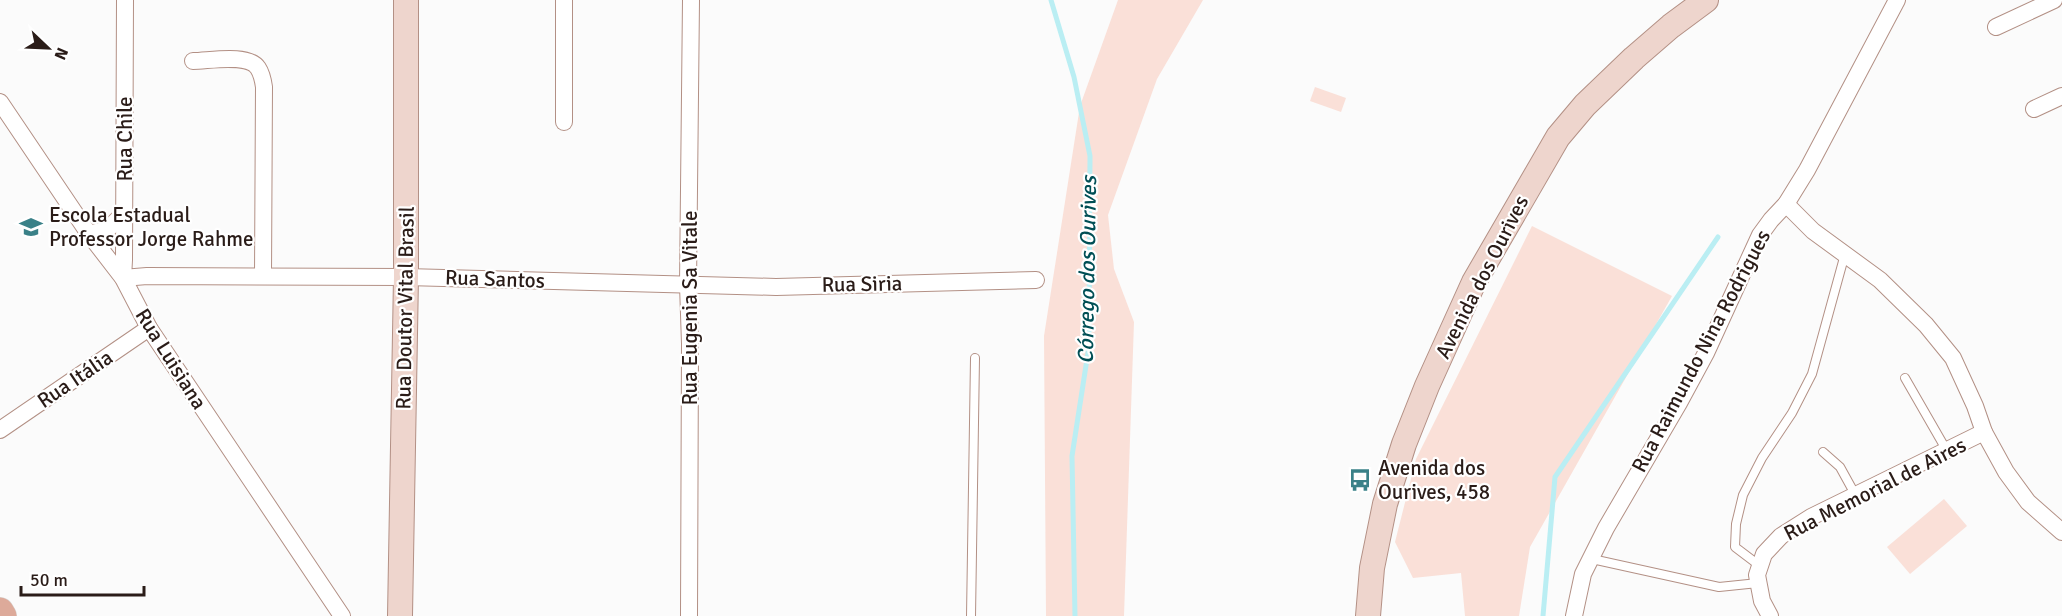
<svg xmlns="http://www.w3.org/2000/svg" width="2062" height="616" font-family="Signika,sans-serif">
	<style>
		.green { fill: #fae0d8 }
		.lines { fill: none; stroke-linecap: round; stroke-linejoin: round }
		.stream { stroke: #baeef3; stroke-width: 5 }
		.lane-casing { stroke: #b39085; stroke-width: 10 }
		.street-casing { stroke: #b39085; stroke-width: 18 }
		.secondary-casing { stroke: #b39085; stroke-width: 26 }
		.primary-casing { stroke: #d9d6d5; stroke-width: 28 }
		.lane { stroke: #fff; stroke-width: 8 }
		.street { stroke: #fff; stroke-width: 16 }
		.secondary { stroke: #eed5cd; stroke-width: 24 }
		.primary { stroke: #ddaa9a; stroke-width: 27 }
		.labels { text-anchor: middle; dominant-baseline: central; stroke-width: 4.5; stroke-linejoin: round; paint-order: stroke }
		.street-label { font-size: 21px; fill: #2a1c18; stroke: #fff }
		.poi-label { font-size: 21px; fill: #2a1c18; stroke: #fff; text-anchor: start }
		.water-label { font-size: 22px; font-style: italic; fill: #004f55; stroke: #fff }
	</style>
	<rect width="100%" height="100%" fill="#fbfbfb"/>
	<g class="green">
		<path d="M1118,0H1203L1157,79L1108,215L1114,269L1134,322L1124,616H1046L1044,336L1080,106Z"/>
		<path d="M1315,87L1346,98L1341,112L1310,101Z"/>
		<path d="M1532,226L1672,296L1530,547L1519,616H1465L1461,573L1413,578L1395,542L1416,459Z"/>
		<path d="M1944,499L1967,526L1910,574L1887,547Z"/>
	</g>
	<g class="lines">
		<g class="stream">
			<path d="M1051,0L1074,77L1090,156L1089,346L1072,456L1075,616"/>
			<path d="M1543,616L1555,477L1718,237"/>
		</g>
		<g class="lane-casing">
			<g id="lane">
				<path d="M1905,378L1947,451"/>
				<path d="M1823,452L1840,467L1856,496"/>
				<path d="M1592,559L1719,587L1758,583"/>
				<path d="M1760,566L1735,547L1736,524L1743,495L1762,458L1792,413L1812,374L1845,254"/>
				<path d="M971,616L975,358"/>
			</g>
		</g>
		<g class="street-casing">
			<g id="street">
				<path d="M125,0L124,260L123,278L147,276L406,277L776,287L1036,280"/>
				<path d="M564,0V122"/>
				<path d="M1996,27L2054,0"/>
				<path d="M193,61C209,61 248,53 258,68C262,74 263,80 264,87L263,275"/>
				<path d="M0,102L89,234L123,278L149,328L342,616"/>
				<path d="M2034,109L2062,96"/>
				<path d="M1786,204L1813,231L1880,280L1926,325L1953,358L1975,406L1984,432L2006,472L2028,502L2062,532"/>
				<path d="M89,234L108,229L125,212"/>
				<path d="M0,430L149,328"/>
				<path d="M689,616L690,344L688,285L691,0"/>
				<path d="M1574,616L1583,574L1606,528L1679,403L1706,353L1760,235L1771,220L1786,204L1807,170L1897,0"/>
				<path d="M1770,616L1762,601L1757,575L1764,554L1781,536L1811,517L1984,432"/>
			</g>
		</g>
		<g class="secondary-casing">
			<g id="secondary">
				<path d="M400,616L406,277V0"/>
				<path d="M1368,616L1372,568L1385,504L1404,444L1427,386L1474,282L1558,137L1585,105L1634,58L1671,26L1706,0"/>
			</g>
		</g>
		<g class="primary-casing">
			<path id="primary" d="M0,611L3,616"/>
		</g>
		<use href="#lane" class="lane"/>
		<use href="#street" class="street"/>
		<use href="#secondary" class="secondary"/>
		<use href="#primary" class="primary"/>
	</g>
	<defs>
		<g id="school-bare" transform="scale(1.8)"><path d="M0-5L7-2L0 1L-7-2ZM-4 1L0 2.5L4 1V4Q0 6-4 4Z" fill="#3a8188" stroke="#fff" stroke-width="2.5" paint-order="stroke"/></g>
		<g id="bus-bare" transform="scale(1.8)"><path d="M-5-6H5V4H4V6H2V4H-2V6H-4V4H-5ZM-3.5-4V0h7V-4ZM-3.5 1.2v1.5H-2V1.2ZM2 1.2v1.5H3.5V1.2Z" fill="#3a8188" stroke="#fff" stroke-width="2.5" paint-order="stroke"/></g>
	</defs>
	<g fill-rule="evenodd">
		<use href="#school-bare" x="31" y="227"/>
		<use href="#bus-bare" x="1360" y="480"/>
	</g>
	<g class="labels">
		<g class="street-label">
			<text transform="translate(125 139) rotate(-90)">Rua Chile</text>
			<text transform="translate(1482 277) rotate(-63)">Avenida dos Ourives</text>
			<text transform="translate(495 279) rotate(2)">Rua Santos</text>
			<text transform="translate(862 284) rotate(-1)">Rua Siria</text>
			<text transform="translate(405 308) rotate(-89)">Rua Doutor Vital Brasil</text>
			<text transform="translate(690 308) rotate(-90)">Rua Eugenia Sa Vitale</text>
			<text transform="translate(1701 351) rotate(-62)">Rua Raimundo Nina Rodrigues</text>
			<text transform="translate(171 359) rotate(58)">Rua Luisiana</text>
			<text transform="translate(75 379) rotate(-34)">Rua Itália</text>
			<text transform="translate(1875 489) rotate(-27)">Rua Memorial de Aires</text>
		</g>
		<g class="poi-label">
			<text x="49" y="215">Escola Estadual<tspan x="49" dy="24">Professor Jorge Rahme</tspan></text>
			<text x="1378" y="468">Avenida dos<tspan x="1378" dy="24">Ourives, 458</tspan></text>
		</g>
		<g class="water-label">
			<text transform="translate(1087 270) rotate(-89)">Córrego dos Ourives</text>
		</g>
	</g>
	<g transform="translate(48 48) rotate(113)" stroke="#ffffff" stroke-width="4.5" paint-order="stroke">
	<path d="M0-4.5L10 22L0 15L-10 22Z" fill="#2a1c18"/>
	<text y="-9" font-size="16" font-weight="bold" text-anchor="middle" fill="#2a1c18">N</text>
	</g>
	<path d="M21 586v9h123v-9" fill="none" stroke="#2a1c18" stroke-width="3"/>
	<text x="30" y="586" font-size="18" fill="#2a1c18" stroke="#ffffff" stroke-width="4.5" paint-order="stroke">50 m</text>
</svg>
